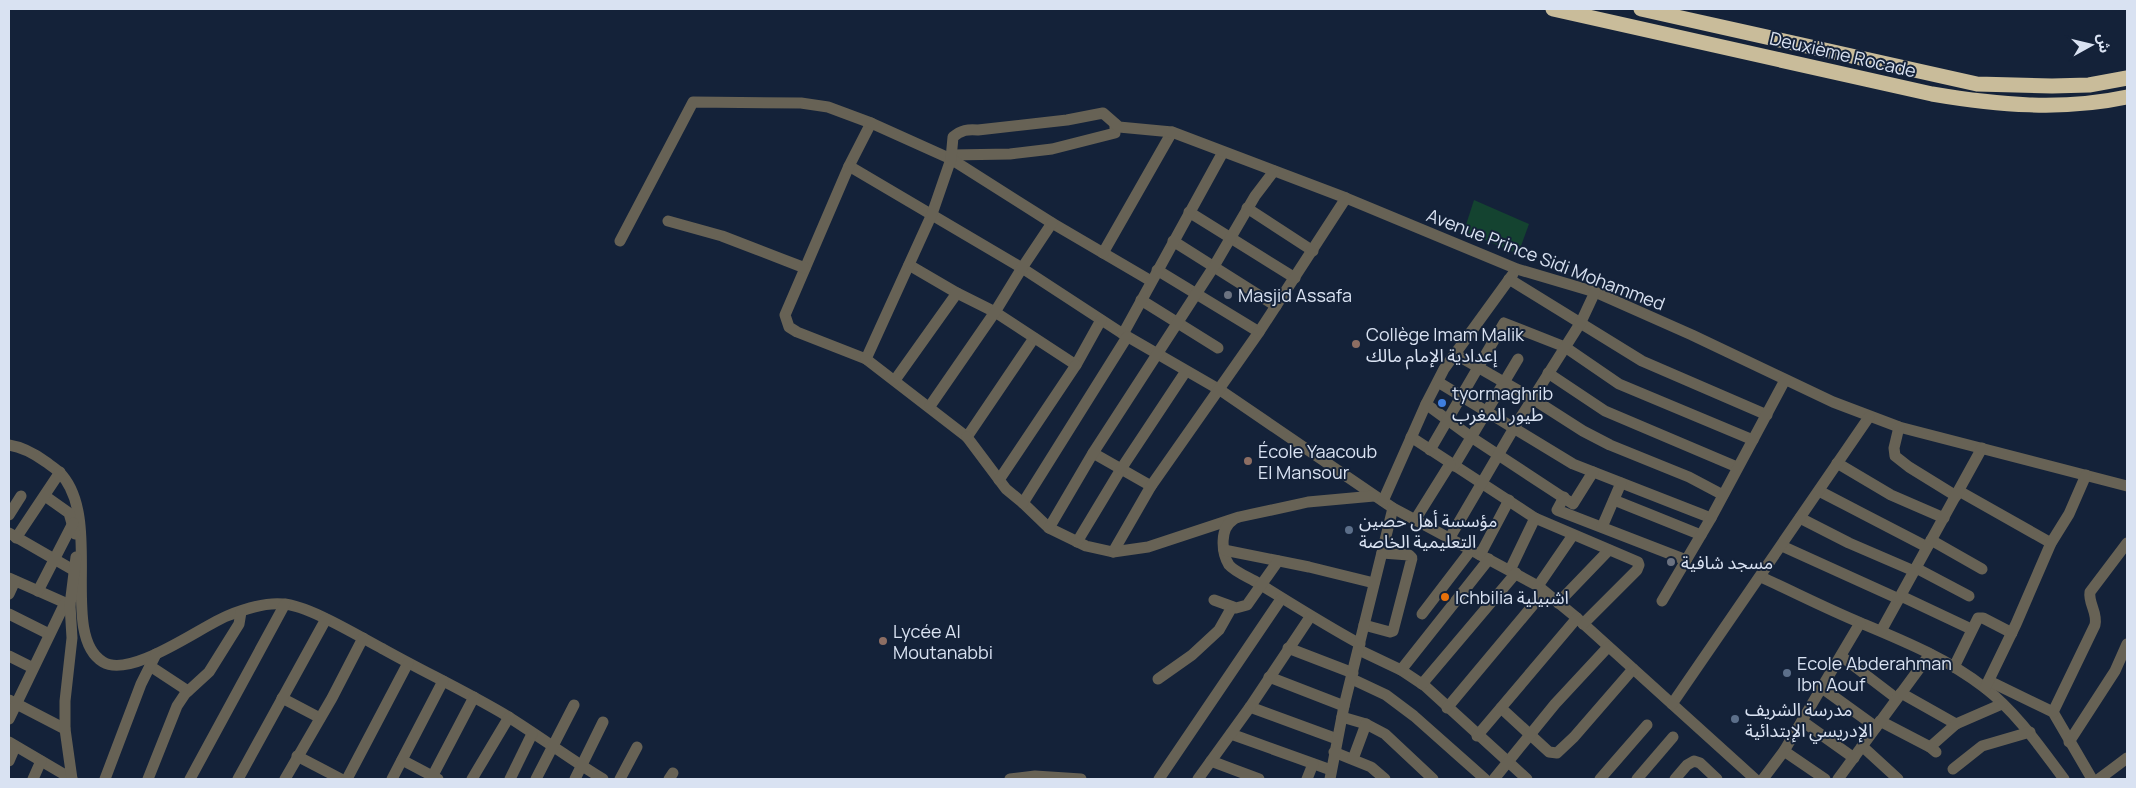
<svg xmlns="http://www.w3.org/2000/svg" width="2136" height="788" font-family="Manrope,'Noto Sans Arabic',sans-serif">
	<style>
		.green { fill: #144330 }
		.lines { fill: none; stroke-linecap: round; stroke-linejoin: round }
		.minor { stroke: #676255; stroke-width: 11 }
		.highway { stroke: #c9bc9a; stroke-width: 15 }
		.worship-dot { fill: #6b7280; stroke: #142239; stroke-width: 2 }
		.education-dot { fill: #8d6e63; stroke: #142239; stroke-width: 2 }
		.shop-dot { fill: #3f7fe0; stroke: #142239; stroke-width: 2 }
		.service-dot { fill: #5c6f8a; stroke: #142239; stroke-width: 2 }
		.food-dot { fill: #e8710a; stroke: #142239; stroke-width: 2 }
		.labels { text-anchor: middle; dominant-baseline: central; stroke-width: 4; stroke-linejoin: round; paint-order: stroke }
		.street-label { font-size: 18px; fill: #d9e2f2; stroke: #142239 }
		.poi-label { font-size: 18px; fill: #d9e2f2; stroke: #142239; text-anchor: start }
	</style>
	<rect width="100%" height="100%" fill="#142239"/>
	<path class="green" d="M1474,200L1529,224L1518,254L1464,231Z"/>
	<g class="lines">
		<g class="minor">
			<path d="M871,123L849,166L1022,268L1123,334L1220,390L1393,508L1538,586L1577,618L1755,779"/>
			<path d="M952,155L1010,154L1052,149L1115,133V124"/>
			<path d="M849,166L785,315L789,327L797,332L866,359L967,437L1034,338"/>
			<path d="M1247,208L1313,251"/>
			<path d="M1189,212L1295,278"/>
			<path d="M668,221L722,236L805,268"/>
			<path d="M620,241L693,102L801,103L828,107L871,123L951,159L1052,223L1151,281"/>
			<path d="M1173,241L1276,306"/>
			<path d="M1103,253L1172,132"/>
			<path d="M909,265L957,293L995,312L1076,365L1101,320"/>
			<path d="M1157,270L1259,332"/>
			<path d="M1509,279L1642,361L1767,415"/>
			<path d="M1141,300L1218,348"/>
			<path d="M1123,334L1223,152"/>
			<path d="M1127,337L1023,503L1049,528L1086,546L1113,552L1148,547L1239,517L1308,502L1374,496"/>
			<path d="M1455,354L1533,399L1583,431L1610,445L1689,477L1723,495"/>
			<path d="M866,359L932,214L951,159L953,137C961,130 968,129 978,130L1067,120L1103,113L1119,127L1172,132L1346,198L1517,269L1595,292L1692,335L1833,402L1899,427L2127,486"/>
			<path d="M1548,373L1605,411L1737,467"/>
			<path d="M895,380L957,293"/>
			<path d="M1438,382L1573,464L1711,518"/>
			<path d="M1426,404L1471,437L1573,504L1593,472"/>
			<path d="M930,406L995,312L1022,268L1052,223"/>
			<path d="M1899,427L1894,448L1895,456L1909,467L1956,496"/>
			<path d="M967,437L1006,489L1023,503"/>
			<path d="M1411,437L1535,518L1638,562L1639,565L1637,570L1583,624"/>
			<path d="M9,445C22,447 35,454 46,462C50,465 55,468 59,472C105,517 58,635 103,662C131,679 200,627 227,616C242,610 266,602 283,604C308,605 360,637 383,649C424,672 467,692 507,716C539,736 570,759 603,779"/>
			<path d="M1430,450L1504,323L1565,347L1619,384L1753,440"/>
			<path d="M1093,453L1151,486"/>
			<path d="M1837,463L1891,495L1944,518"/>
			<path d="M1454,466L1518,359"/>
			<path d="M999,480L1076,365"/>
			<path d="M1819,491L1927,547"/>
			<path d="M1959,491L2051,543"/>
			<path d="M45,496L69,513L75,534"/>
			<path d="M1564,497L1557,510L1686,560"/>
			<path d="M1614,500L1701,535"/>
			<path d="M1383,501L1426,404L1444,369L1513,274"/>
			<path d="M9,515L21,496"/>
			<path d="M1800,518L1849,543L1914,571"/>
			<path d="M1233,520C1220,528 1221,552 1229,565C1235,572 1250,578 1258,583C1292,604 1325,625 1360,644"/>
			<path d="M1415,520L1450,464"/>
			<path d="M1602,527L1621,483"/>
			<path d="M1049,528L1093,453L1213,268L1255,196L1274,171"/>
			<path d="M9,533L75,571"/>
			<path d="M16,538L60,472"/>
			<path d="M1449,539L1514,428L1581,322L1595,292"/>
			<path d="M1931,540L1982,569"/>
			<path d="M1077,542L1121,469L1186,371"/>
			<path d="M1782,546L1899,599"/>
			<path d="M1224,550L1309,567L1374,583"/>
			<path d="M1113,552L1151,486L1259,332L1346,198"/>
			<path d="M1480,555L1509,500"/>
			<path d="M1916,568L1969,596"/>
			<path d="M1510,570L1535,518"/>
			<path d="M1761,577C1794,592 1827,609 1861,623C1904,641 1948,659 1985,688C2017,713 2040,747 2064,779"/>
			<path d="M9,578L70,605"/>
			<path d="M1538,586L1573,535"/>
			<path d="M38,591L73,523"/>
			<path d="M9,594L15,581"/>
			<path d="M1901,596L1971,629"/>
			<path d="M1214,600L1236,608L1247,605L1278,561"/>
			<path d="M1662,601L1711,518L1785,380"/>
			<path d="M1558,603L1609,550"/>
			<path d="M9,614L49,634"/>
			<path d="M1422,614L1471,550"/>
			<path d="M1364,625L1390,632L1393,631L1412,558L1409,555L1382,553"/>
			<path d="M1881,631L1982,448"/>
			<path d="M1288,648L1353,673"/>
			<path d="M1359,650L1401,670L1425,686L1527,779"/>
			<path d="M9,656L33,668"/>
			<path d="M1841,656L1896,698"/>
			<path d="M150,666L188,691"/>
			<path d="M1954,667L1978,618H1983L2012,633"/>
			<path d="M1401,670L1489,559"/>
			<path d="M1269,677L1344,706"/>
			<path d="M1158,679L1192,655L1219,630L1232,607"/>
			<path d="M1352,679L1386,695L1414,716L1485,779"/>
			<path d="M1989,681L2053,712L2092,779"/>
			<path d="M1422,684L1516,573"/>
			<path d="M1822,688L1876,727"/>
			<path d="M1985,688L2016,624L2051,543L2069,514L2086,475"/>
			<path d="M1901,693L1956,724"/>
			<path d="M282,698L320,718"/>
			<path d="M9,700L65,729"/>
			<path d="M1672,704L1869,417"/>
			<path d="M1250,707L1337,739"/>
			<path d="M1447,708L1544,592"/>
			<path d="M1501,708L1549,752L1557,753L1574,737L1633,669"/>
			<path d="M2053,712L2095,625C2098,613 2088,603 2090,592L2127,543"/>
			<path d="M1342,717L1366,724L1385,734L1433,779"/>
			<path d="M9,719L65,603"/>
			<path d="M1802,721L1854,758"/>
			<path d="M1880,721L1930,747L1936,752"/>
			<path d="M1231,734L1331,770"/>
			<path d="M1477,736L1577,618"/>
			<path d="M9,742L72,779"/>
			<path d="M2069,742L2115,671L2127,644"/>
			<path d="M1862,746L1898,779"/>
			<path d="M1930,747L1956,724L2002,704"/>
			<path d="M1784,751L1825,779"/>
			<path d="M1334,752L1371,767L1385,779"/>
			<path d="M297,756L341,779"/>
			<path d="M1353,759L1366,724"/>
			<path d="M402,760L438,779"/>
			<path d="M9,761L15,747"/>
			<path d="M1211,761L1259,779"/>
			<path d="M1953,769L1982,746L2030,732"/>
			<path d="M33,779L41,761"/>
			<path d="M72,779L65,729V701L72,638L70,605L76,557"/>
			<path d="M105,779L141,684L156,654"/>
			<path d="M148,779L177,706L185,694L209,672L239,624L241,612"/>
			<path d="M190,779L285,604"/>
			<path d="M238,779L326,619"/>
			<path d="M285,779L332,698L363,638"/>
			<path d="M347,779L408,663"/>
			<path d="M392,779L443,681"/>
			<path d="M431,779L474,697"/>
			<path d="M472,779L509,717"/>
			<path d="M510,779L532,734"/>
			<path d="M536,779L574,705"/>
			<path d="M575,779L603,722"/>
			<path d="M620,779L637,747"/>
			<path d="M669,779L673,773"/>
			<path d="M1010,779L1035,776L1081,779"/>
			<path d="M1159,779L1281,599"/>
			<path d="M1198,779L1250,707L1310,617"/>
			<path d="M1307,779L1313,764"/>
			<path d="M1330,779L1344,706L1393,508"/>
			<path d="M1494,779L1555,704L1608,647"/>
			<path d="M1600,779L1647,725"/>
			<path d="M1637,779L1673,737"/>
			<path d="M1675,779L1687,765L1694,761L1700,763L1717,779"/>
			<path d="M1763,779L1784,751L1860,623"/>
			<path d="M1838,779L1930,654"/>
			<path d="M2099,779L2127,758"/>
		</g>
		<g class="highway">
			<path d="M1553,9L1932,94C1997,105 2062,111 2127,97"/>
			<path d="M1641,9L1977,84L2052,86L2089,85L2127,78"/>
		</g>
	</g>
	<g class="worship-dot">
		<circle cx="1228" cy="295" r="5"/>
		<circle cx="1671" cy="562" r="5"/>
	</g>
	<g class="education-dot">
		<circle cx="1356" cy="344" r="5"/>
		<circle cx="1248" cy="461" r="5"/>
		<circle cx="883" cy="641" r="5"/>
	</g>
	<circle class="shop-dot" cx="1442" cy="403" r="5"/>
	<g class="service-dot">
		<circle cx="1349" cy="530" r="5"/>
		<circle cx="1787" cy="673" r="5"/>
		<circle cx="1735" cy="719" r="5"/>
	</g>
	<circle class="food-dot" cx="1445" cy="597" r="5"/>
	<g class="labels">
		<g class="street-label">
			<text transform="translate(1843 54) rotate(13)">Deuxième Rocade</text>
			<text transform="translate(1546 259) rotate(21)">Avenue Prince Sidi Mohammed</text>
		</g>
		<g class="poi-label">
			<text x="1238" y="295">Masjid Assafa</text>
			<text x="1366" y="334">Collège Imam Malik<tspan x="1366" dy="21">إعدادية الإمام مالك</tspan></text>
			<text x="1452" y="393">tyormaghrib<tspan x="1452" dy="21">طيور المغرب</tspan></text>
			<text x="1258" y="451">École Yaacoub<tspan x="1258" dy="21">El Mansour</tspan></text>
			<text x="1359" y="520">مؤسسة أهل حصين<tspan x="1359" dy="21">التعليمية الخاصة</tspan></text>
			<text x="1681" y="562">مسجد شافية</text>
			<text x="1455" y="597">Ichbilia اشبيلية</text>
			<text x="893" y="631">Lycée Al<tspan x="893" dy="21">Moutanabbi</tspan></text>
			<text x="1797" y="663">Ecole Abderahman<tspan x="1797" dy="21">Ibn Aouf</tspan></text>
			<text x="1745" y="709">مدرسة الشريف<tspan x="1745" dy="21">الإدريسي الإبتدائية</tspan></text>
		</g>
	</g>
	<rect width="2136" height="788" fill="none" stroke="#d9e2f2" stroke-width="20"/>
	<g transform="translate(2091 45) rotate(82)" stroke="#142239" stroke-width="4" paint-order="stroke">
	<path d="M0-4L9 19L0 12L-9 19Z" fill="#d9e2f2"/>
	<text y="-8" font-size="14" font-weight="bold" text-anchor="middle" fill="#d9e2f2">ش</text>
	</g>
</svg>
